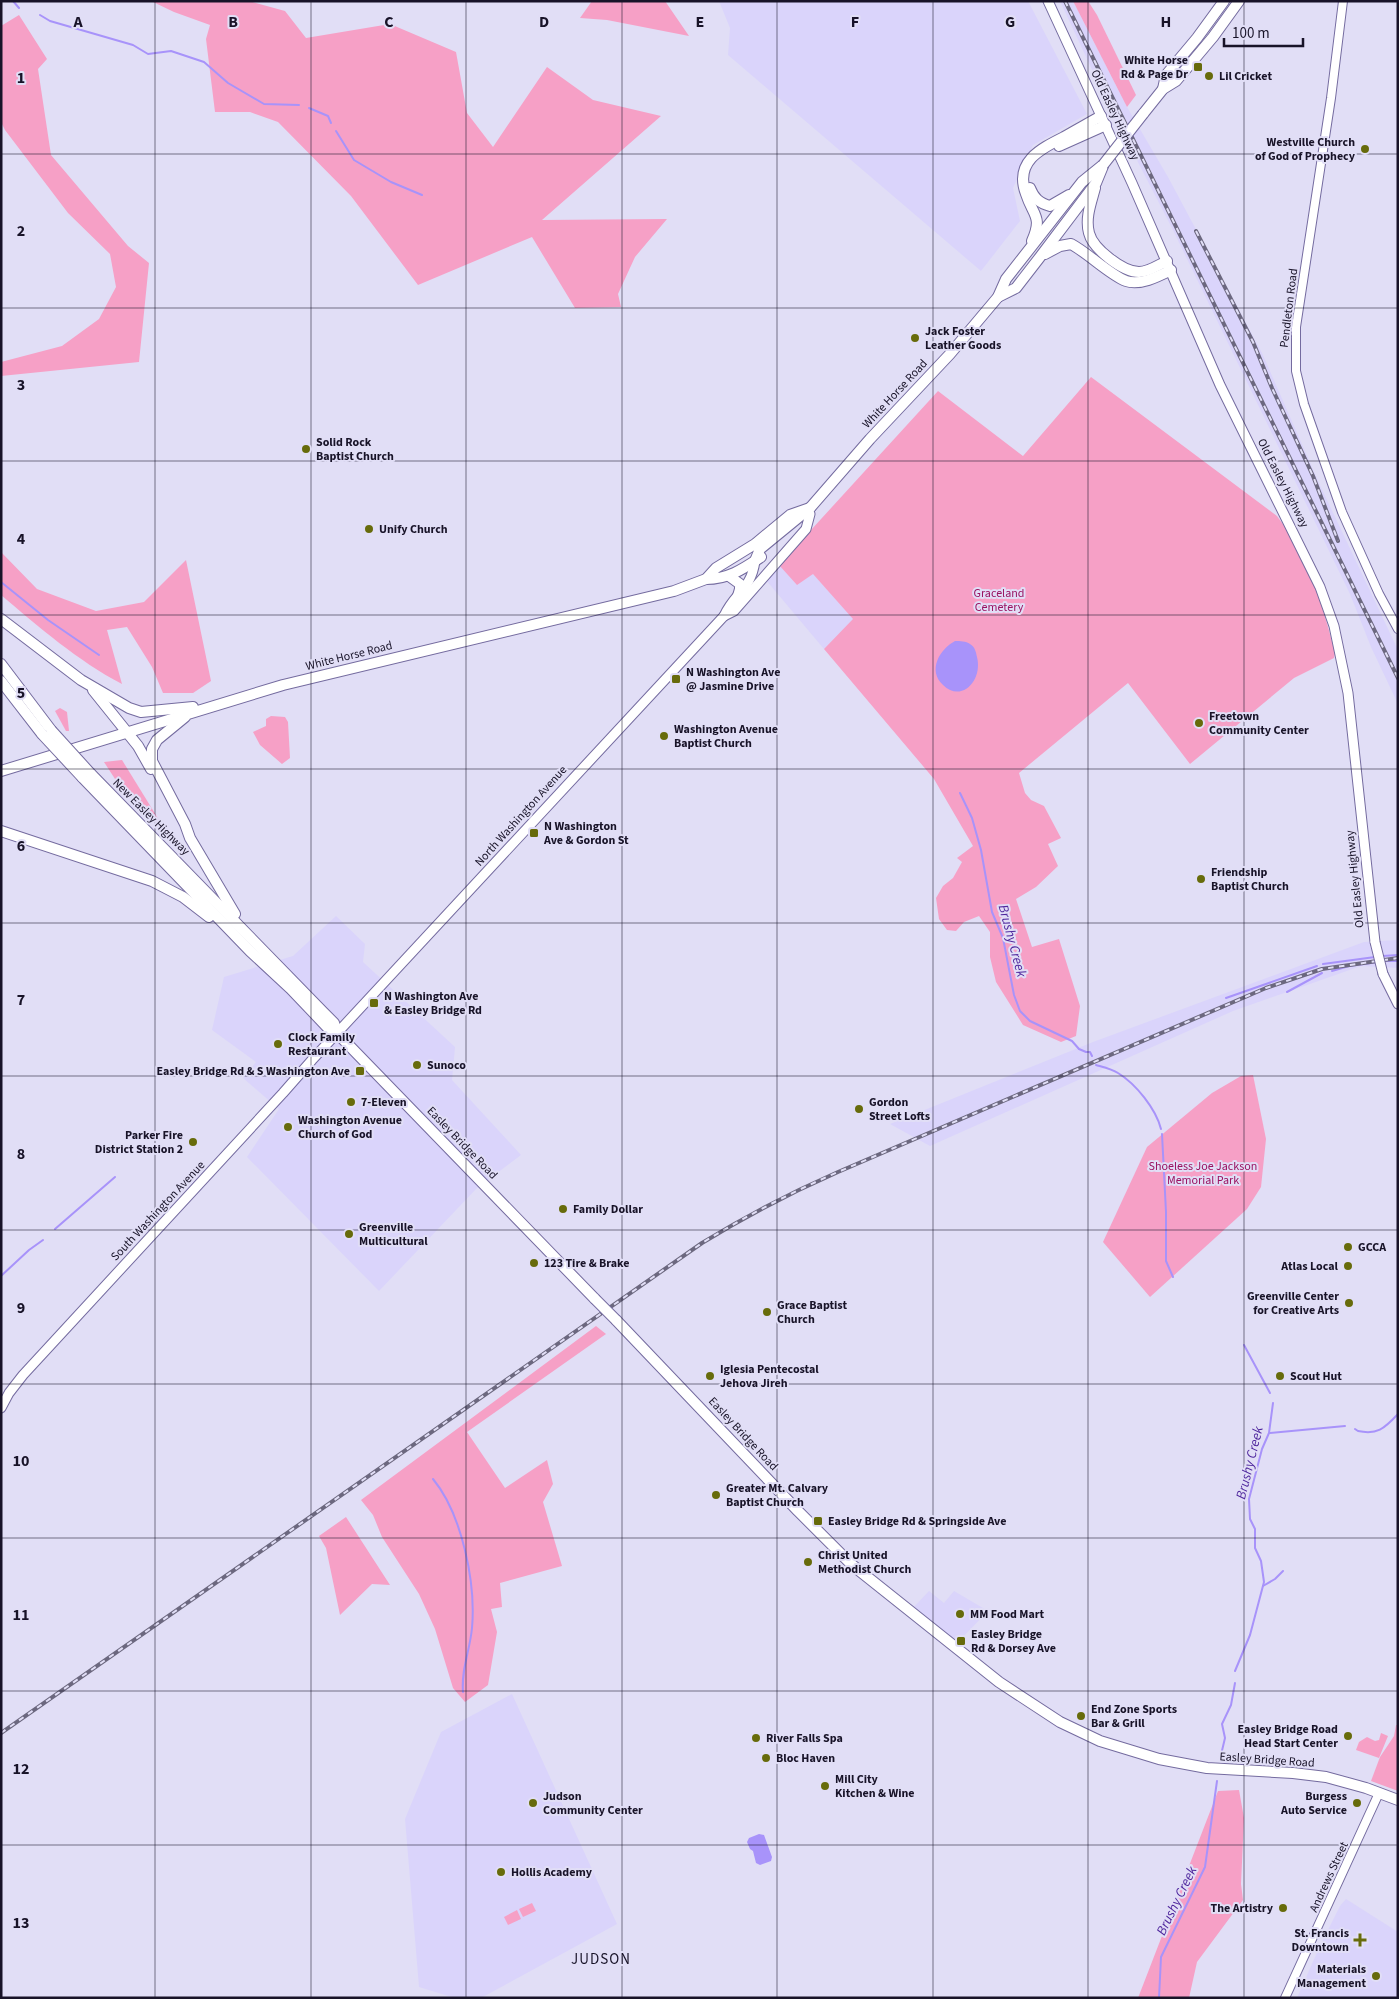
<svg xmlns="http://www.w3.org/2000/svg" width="1399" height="1999" font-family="'Source Sans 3',sans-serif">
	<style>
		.built { fill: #dad4fb }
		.green { fill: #f6a0c6 }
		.water { fill: #a893fa }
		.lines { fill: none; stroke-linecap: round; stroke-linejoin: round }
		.stream { stroke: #a893fa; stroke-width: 2 }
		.tertiary-casing { stroke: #746b9f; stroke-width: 10 }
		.secondary-casing { stroke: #746b9f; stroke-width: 11 }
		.trunk-casing { stroke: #746b9f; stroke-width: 12 }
		.tertiary { stroke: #fff; stroke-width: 8 }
		.secondary { stroke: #fff; stroke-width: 9 }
		.trunk { stroke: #fff; stroke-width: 10 }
		.rail-casing { stroke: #6c687f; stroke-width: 4 }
		.rail { stroke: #e1def6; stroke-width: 2; stroke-dasharray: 5.5; stroke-linecap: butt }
		.secondary-bridge-casing { stroke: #746b9f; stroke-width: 11; stroke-linecap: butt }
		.trunk-bridge-casing { stroke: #746b9f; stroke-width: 12; stroke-linecap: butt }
		.secondary-bridge { stroke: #fff; stroke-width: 9 }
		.trunk-bridge { stroke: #fff; stroke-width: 10 }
		.grid { fill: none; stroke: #181328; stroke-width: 1; stroke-opacity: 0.55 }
		.poi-dot { fill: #676b0b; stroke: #e1def6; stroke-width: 2 }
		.labels { text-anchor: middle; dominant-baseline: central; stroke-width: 4; stroke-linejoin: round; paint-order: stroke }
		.poi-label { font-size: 12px; font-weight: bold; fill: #181328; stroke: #e1def6; text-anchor: start }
		.street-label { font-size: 12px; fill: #181328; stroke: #e1def6 }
		.park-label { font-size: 12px; fill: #991261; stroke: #e1def6 }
		.water-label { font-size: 14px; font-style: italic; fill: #4f279d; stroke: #e1def6 }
		.quarter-label { font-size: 15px; letter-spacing: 1px; fill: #181328; stroke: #e1def6 }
		.grid-label { font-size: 16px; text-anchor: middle; font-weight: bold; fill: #181328; stroke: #e1def6; stroke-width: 4; stroke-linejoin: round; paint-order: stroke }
	</style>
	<rect width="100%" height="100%" fill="#e1def6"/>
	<g class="built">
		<path d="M719,1H1028L1087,114L1033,145L1013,188L1020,221L981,271L728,55L730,28Z"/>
		<path d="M1060,1H1073L1127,107L1168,177L1262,353L1319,483L1398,650V704L1371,647L1350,594L1173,230L1109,106Z"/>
		<path d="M779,565L813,574L854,619L824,649L766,580Z"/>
		<path d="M336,916L365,944L363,962L455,1047L452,1080L521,1155L476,1189L379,1291L247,1157L279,1109L243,1078L256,1062L212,1030L224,977L293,956Z"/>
		<path d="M1398,940V968L1361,966L1233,1011L930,1146L890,1124L1093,1042L1364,942Z"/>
		<path d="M929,1591L944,1603L954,1591L988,1611L958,1642L914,1607Z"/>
		<path d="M512,1694L617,1924L481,1998H455L419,1987L405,1819L441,1732Z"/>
		<path d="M1346,1899L1398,1932V1998H1297L1319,1948L1340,1906Z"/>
	</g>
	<g class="green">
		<path d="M151,1H249L285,11L306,38L390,24L456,52L467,113L493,147L547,67L593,100L661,116L542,220L667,219L635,257L618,294L621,307L575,308L532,237L418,285L351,196L278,122L250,112H215L206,39L210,25L174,12Z"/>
		<path d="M592,1H665L689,36L607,20L580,18Z"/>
		<path d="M1073,1H1088L1097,15L1136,95L1127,107Z"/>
		<path d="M19,15L47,59L38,69L51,155L128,246L149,263L139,362L1,376V362L62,346L99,319L116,287L110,254L68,213L5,130L1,122V26Z"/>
		<path d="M1091,377L1277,516C1307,555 1323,605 1335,653L1334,658L1294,678L1190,764L1128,683L1019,773L1025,793L1031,800L1044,806L1061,838L1048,844L1058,866L1036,887L1016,899L1032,947L1059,939L1080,1006L1076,1036L1061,1042L1023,1025L996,982L990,957V932L979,916L964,922L956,931L947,930L939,919L936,898L943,886L953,878L962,862L957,858L973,846L934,779L824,649L853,619L813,574L797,585L779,565L938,391L1023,456Z"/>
		<path d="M1,552L37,589L96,611L144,602L186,560L211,681L193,693H163L152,667L127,627L107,630L122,684C78,661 39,627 1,595Z"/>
		<path d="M60,708L67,712L69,731H66L55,711Z"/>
		<path d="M271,716L285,717L288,722L290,758L282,764L260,745L253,732L266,726V719Z"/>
		<path d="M122,760L167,833L117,782L104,762Z"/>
		<path d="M1253,1075L1266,1139L1261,1187L1247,1209L1150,1297L1103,1242L1147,1147L1212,1093L1241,1076Z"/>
		<path d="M596,1326L606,1334L467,1432L505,1488L547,1460L553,1484L543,1502L562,1566L500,1583L502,1607L491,1609L497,1632L488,1685L465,1702L453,1688L435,1629L419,1594L382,1537L373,1515L361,1500Z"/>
		<path d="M346,1517L390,1585L372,1584L340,1615L326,1548L319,1536Z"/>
		<path d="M1396,1725H1398V1791L1371,1781L1380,1757L1394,1736Z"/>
		<path d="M1381,1733L1388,1736L1379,1758L1356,1750L1359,1742L1367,1737L1375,1741L1379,1740Z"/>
		<path d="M1239,1790L1244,1818L1241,1884L1243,1900L1197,1962L1189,1998H1138L1218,1791Z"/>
		<path d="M532,1903L536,1911L523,1917L519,1909Z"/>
		<path d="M517,1910L521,1919L508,1925L504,1917Z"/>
	</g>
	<g class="water">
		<path d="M955,641C960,641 966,641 970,644C975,647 976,652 977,657C983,681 961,703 943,685C927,670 940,649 955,641Z"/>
		<path d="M759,1834L764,1835L772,1857L771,1861L760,1865L756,1863L753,1851L750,1849L747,1842L749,1838Z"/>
	</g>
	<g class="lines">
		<g class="stream">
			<path d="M13,1L19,8"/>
			<path d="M40,15L50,21L133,45L148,54L171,51L204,62L228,83L264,104L299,105"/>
			<path d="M309,108L328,116L331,123"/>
			<path d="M336,131L354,160L391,182L422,195"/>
			<path d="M1,582L48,620L99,655"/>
			<path d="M960,793L972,818L981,850L992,912L1003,938L1014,995L1020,1011L1030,1021L1072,1041L1079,1049L1086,1052H1090L1092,1056"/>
			<path d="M1383,956L1398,955"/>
			<path d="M1383,961H1398"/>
			<path d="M1323,964L1375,957"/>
			<path d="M1332,971L1349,966L1378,962"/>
			<path d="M1287,992L1322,973"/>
			<path d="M1226,998L1317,966"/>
			<path d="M1096,1065C1103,1067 1112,1069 1118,1073C1136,1084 1156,1109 1161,1129"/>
			<path d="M1162,1134L1166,1212V1261L1173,1277"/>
			<path d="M55,1229L115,1177"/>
			<path d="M1,1276L29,1250L43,1240"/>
			<path d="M1244,1345L1270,1393"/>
			<path d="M1355,1429L1358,1431C1377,1435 1384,1429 1398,1414"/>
			<path d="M1270,1433L1345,1426"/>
			<path d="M433,1479C462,1514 476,1583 472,1628C470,1650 461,1670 463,1692"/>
			<path d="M1263,1586L1275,1579L1283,1571"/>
			<path d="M1235,1671L1250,1635L1264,1582L1261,1561L1255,1548V1529L1250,1519L1249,1499L1262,1449L1269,1433L1273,1403"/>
			<path d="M1220,1759L1225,1738L1222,1724L1231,1705L1235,1683"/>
			<path d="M1159,1998L1161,1957L1205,1867L1217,1781"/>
		</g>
		<g class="tertiary-casing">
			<g id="tertiary">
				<path d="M1343,1L1331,98L1296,327V371L1304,404L1342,512L1379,594L1398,629"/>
				<path d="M1285,1998L1379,1793"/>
			</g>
		</g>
		<g class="secondary-casing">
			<g id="secondary">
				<path d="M1048,1L1132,183L1220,385L1320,587L1334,626L1348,693L1375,942"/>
				<path d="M724,616L734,611L806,529L810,514"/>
				<path d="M1383,974L1398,1004"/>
				<path d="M1,1408L9,1393L23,1375L283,1093L312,1060L724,616C735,592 751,590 755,561"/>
			</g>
		</g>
		<g class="trunk-casing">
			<g id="trunk">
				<path d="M1163,89L1166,75L1197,38L1224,1"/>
				<path d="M1143,114L1163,89L1176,81L1213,37L1239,1"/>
				<path d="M1059,146L1106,125"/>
				<path d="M1030,188C1034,198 1039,203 1050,206L1069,195"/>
				<path d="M1095,188C1091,203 1085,218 1089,233C1093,249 1123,272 1139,272C1149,272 1158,265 1167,261"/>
				<path d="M1032,241C1043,216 1033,216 1026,194C1014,162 1040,149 1064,137C1076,130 1089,123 1101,116"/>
				<path d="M1045,254L1060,246L1071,244C1088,253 1110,275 1126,281C1140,286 1159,276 1171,270"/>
				<path d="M998,297L1016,288L1040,257L1096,183L1103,166"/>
				<path d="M755,561L760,549L810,508L870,439L950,354L998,297L1006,279L1082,182L1103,165"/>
				<path d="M729,576L740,584V589L738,596"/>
				<path d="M706,579C729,579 743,569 761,557"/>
				<path d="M1,619L81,680L129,708L141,712L193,707"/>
				<path d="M1,664L51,730"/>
				<path d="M1,681L42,734"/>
				<path d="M93,690L138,746L151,769"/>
				<path d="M185,717L157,740L152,749V761L185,824L190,838L235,914"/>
				<path d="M1,771L283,685L674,591L706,579L716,568L755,544L790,515L810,508"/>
				<path d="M90,773L323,1012L334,1023L337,1033"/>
				<path d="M82,777L250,951L291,989L329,1029L337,1033L595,1299"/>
				<path d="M1,831L152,881L183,897L209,917"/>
				<path d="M616,1320L798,1511L851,1564L999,1682L1060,1722L1100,1741L1159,1759L1207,1768L1293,1773L1326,1777L1366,1788L1398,1800"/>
			</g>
		</g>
		<use href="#tertiary" class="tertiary"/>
		<use href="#secondary" class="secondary"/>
		<use href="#trunk" class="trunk"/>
		<g class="rail-casing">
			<g id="rail">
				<path d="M1065,1L1398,678"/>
				<path d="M1196,231L1253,342L1272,388L1313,476L1338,541"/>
				<path d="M1,1733L702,1243C746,1216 790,1193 838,1172L1266,988L1322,969L1398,958"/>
			</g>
		</g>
		<use href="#rail" class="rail"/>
		<g class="secondary-bridge-casing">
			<path id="secondary-bridge" d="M1375,942L1383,974"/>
		</g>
		<g class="trunk-bridge-casing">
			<g id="trunk-bridge">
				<path d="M1103,165L1143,114"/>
				<path d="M51,730L90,773"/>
				<path d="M42,734L82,777"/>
				<path d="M595,1299L616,1320"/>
			</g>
		</g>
		<use href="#secondary-bridge" class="secondary-bridge"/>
		<use href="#trunk-bridge" class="trunk-bridge"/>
	</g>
	<path class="grid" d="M155,1V1998M311,1V1998M466,1V1998M622,1V1998M777,1V1998M933,1V1998M1088,1V1998M1244,1V1998M1,154H1398M1,308H1398M1,461H1398M1,615H1398M1,769H1398M1,923H1398M1,1076H1398M1,1230H1398M1,1384H1398M1,1538H1398M1,1691H1398M1,1845H1398"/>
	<g class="poi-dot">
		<rect x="1193" y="62" width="10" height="10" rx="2.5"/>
		<circle cx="1209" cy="76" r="5"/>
		<circle cx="1365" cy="149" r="5"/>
		<circle cx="915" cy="338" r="5"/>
		<circle cx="306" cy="449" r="5"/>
		<circle cx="369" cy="529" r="5"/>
		<rect x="671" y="674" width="10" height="10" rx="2.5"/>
		<circle cx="1199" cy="723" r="5"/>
		<circle cx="664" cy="736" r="5"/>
		<rect x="529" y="828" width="10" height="10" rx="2.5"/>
		<circle cx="1201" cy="879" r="5"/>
		<rect x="369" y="998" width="10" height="10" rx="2.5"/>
		<circle cx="278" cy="1044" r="5"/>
		<circle cx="417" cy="1065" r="5"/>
		<rect x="355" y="1066" width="10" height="10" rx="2.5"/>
		<circle cx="351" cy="1102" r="5"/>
		<circle cx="859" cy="1109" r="5"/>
		<circle cx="288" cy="1127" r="5"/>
		<circle cx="193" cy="1142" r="5"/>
		<circle cx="563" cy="1209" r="5"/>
		<circle cx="349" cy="1234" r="5"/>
		<circle cx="1348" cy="1247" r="5"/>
		<circle cx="534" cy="1263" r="5"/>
		<circle cx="1348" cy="1266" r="5"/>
		<circle cx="1349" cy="1303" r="5"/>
		<circle cx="767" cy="1312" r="5"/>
		<circle cx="710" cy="1376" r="5"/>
		<circle cx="1280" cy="1376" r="5"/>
		<circle cx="716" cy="1495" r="5"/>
		<rect x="813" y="1516" width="10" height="10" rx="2.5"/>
		<circle cx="808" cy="1562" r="5"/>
		<circle cx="960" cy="1614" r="5"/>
		<rect x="956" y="1636" width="10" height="10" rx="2.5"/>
		<circle cx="1081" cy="1716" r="5"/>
		<circle cx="1348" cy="1736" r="5"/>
		<circle cx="756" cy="1738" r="5"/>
		<circle cx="766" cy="1758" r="5"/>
		<circle cx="825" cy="1786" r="5"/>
		<circle cx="533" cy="1803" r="5"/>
		<circle cx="1357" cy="1803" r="5"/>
		<circle cx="501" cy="1872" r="5"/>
		<circle cx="1283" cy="1908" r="5"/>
		<path d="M1357.5 1932.5h5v5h5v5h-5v5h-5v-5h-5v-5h5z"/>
		<circle cx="1376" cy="1976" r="5"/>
	</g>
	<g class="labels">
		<g class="poi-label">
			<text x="1188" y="60" text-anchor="end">White Horse<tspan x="1188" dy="14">Rd &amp; Page Dr</tspan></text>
			<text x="1219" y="76">Lil Cricket</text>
			<text x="1355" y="142" text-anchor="end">Westville Church<tspan x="1355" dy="14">of God of Prophecy</tspan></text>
			<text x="925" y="331">Jack Foster<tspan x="925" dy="14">Leather Goods</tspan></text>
			<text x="316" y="442">Solid Rock<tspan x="316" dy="14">Baptist Church</tspan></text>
			<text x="379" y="529">Unify Church</text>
			<text x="686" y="672">N Washington Ave<tspan x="686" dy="14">@ Jasmine Drive</tspan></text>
			<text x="1209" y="716">Freetown<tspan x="1209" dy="14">Community Center</tspan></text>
			<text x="674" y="729">Washington Avenue<tspan x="674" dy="14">Baptist Church</tspan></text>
			<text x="544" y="826">N Washington<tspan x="544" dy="14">Ave &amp; Gordon St</tspan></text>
			<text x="1211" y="872">Friendship<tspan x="1211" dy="14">Baptist Church</tspan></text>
			<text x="384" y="996">N Washington Ave<tspan x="384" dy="14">&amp; Easley Bridge Rd</tspan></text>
			<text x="288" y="1037">Clock Family<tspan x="288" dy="14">Restaurant</tspan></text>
			<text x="427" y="1065">Sunoco</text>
			<text x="350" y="1071" text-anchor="end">Easley Bridge Rd &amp; S Washington Ave</text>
			<text x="361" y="1102">7-Eleven</text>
			<text x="869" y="1102">Gordon<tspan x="869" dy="14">Street Lofts</tspan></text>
			<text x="298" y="1120">Washington Avenue<tspan x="298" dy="14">Church of God</tspan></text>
			<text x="183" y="1135" text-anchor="end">Parker Fire<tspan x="183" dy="14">District Station 2</tspan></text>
			<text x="573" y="1209">Family Dollar</text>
			<text x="359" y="1227">Greenville<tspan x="359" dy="14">Multicultural</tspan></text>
			<text x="1358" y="1247">GCCA</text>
			<text x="544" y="1263">123 Tire &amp; Brake</text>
			<text x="1338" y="1266" text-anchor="end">Atlas Local</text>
			<text x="1339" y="1296" text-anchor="end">Greenville Center<tspan x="1339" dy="14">for Creative Arts</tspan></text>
			<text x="777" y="1305">Grace Baptist<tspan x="777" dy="14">Church</tspan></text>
			<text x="720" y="1369">Iglesia Pentecostal<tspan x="720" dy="14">Jehova Jireh</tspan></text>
			<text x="1290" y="1376">Scout Hut</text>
			<text x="726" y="1488">Greater Mt. Calvary<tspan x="726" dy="14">Baptist Church</tspan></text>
			<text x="828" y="1521">Easley Bridge Rd &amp; Springside Ave</text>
			<text x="818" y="1555">Christ United<tspan x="818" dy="14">Methodist Church</tspan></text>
			<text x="970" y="1614">MM Food Mart</text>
			<text x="971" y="1634">Easley Bridge<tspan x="971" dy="14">Rd &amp; Dorsey Ave</tspan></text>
			<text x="1091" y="1709">End Zone Sports<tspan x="1091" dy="14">Bar &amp; Grill</tspan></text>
			<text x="1338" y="1729" text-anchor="end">Easley Bridge Road<tspan x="1338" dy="14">Head Start Center</tspan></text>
			<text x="766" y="1738">River Falls Spa</text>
			<text x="776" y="1758">Bloc Haven</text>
			<text x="835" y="1779">Mill City<tspan x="835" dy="14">Kitchen &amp; Wine</tspan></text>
			<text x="543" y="1796">Judson<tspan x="543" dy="14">Community Center</tspan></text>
			<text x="1347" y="1796" text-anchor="end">Burgess<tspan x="1347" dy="14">Auto Service</tspan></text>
			<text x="511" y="1872">Hollis Academy</text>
			<text x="1273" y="1908" text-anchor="end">The Artistry</text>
			<text x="1349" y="1933" text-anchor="end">St. Francis<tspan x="1349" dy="14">Downtown</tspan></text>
			<text x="1366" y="1969" text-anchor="end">Materials<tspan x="1366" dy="14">Management</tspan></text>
		</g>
		<g class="street-label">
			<text transform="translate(1115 115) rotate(65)">Old Easley Highway</text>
			<text transform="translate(1289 308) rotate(-83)">Pendleton Road</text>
			<text transform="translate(895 394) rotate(-47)">White Horse Road</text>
			<text transform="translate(1283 483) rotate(63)">Old Easley Highway</text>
			<text transform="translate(349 656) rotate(-14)">White Horse Road</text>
			<text transform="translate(521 816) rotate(-48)">North Washington Avenue</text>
			<text transform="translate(151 817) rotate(45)">New Easley Highway</text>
			<text transform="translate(1355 879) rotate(-96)">Old Easley Highway</text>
			<text transform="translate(462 1143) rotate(46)">Easley Bridge Road</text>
			<text transform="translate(158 1211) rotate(-47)">South Washington Avenue</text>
			<text transform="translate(743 1434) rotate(47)">Easley Bridge Road</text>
			<text transform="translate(1267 1760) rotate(4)">Easley Bridge Road</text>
			<text transform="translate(1329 1877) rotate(-65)">Andrews Street</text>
		</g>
		<g class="park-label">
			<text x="999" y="593">Graceland<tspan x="999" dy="14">Cemetery</tspan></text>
			<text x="1203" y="1166">Shoeless Joe Jackson<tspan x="1203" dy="14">Memorial Park</tspan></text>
		</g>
		<g class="water-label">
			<text transform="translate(1012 941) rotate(75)">Brushy Creek</text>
			<text transform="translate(1250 1463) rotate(-76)">Brushy Creek</text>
			<text transform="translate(1177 1901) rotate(-64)">Brushy Creek</text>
		</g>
		<g class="quarter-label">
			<text x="601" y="1959">JUDSON</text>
		</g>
	</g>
	<g class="grid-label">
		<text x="78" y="27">A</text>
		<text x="233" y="27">B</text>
		<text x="389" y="27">C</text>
		<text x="544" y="27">D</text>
		<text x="700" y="27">E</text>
		<text x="855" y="27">F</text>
		<text x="1010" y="27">G</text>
		<text x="1166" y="27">H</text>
		<text x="21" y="83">1</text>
		<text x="21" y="236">2</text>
		<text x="21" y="390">3</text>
		<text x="21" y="544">4</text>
		<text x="21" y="698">5</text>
		<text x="21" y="851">6</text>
		<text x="21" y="1005">7</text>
		<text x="21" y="1159">8</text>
		<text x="21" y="1313">9</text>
		<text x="21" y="1466">10</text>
		<text x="21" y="1620">11</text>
		<text x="21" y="1774">12</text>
		<text x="21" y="1928">13</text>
	</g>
	<rect width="1399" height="1999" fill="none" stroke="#181328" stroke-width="5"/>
	<path d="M1224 38v8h79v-8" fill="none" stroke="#181328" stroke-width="2.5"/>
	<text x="1232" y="38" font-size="15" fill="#181328" stroke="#e1def6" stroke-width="4" paint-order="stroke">100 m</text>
</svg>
